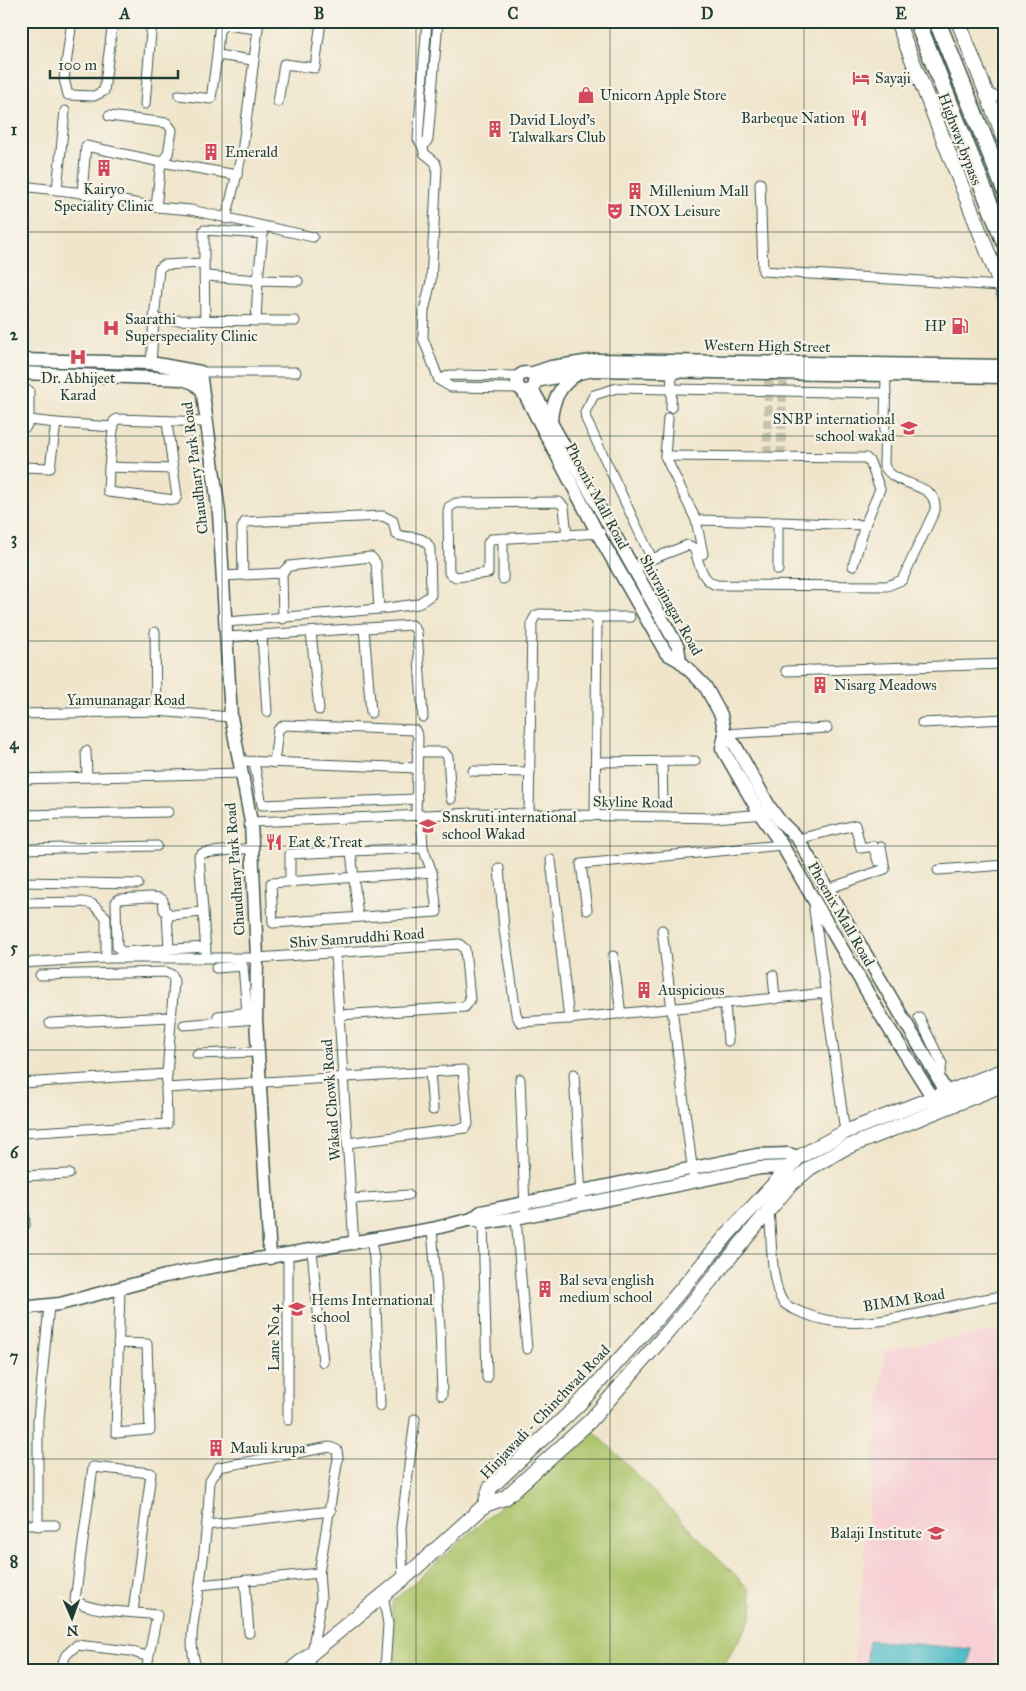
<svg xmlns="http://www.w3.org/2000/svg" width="1026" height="1691" font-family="'IM FELL Great Primer',serif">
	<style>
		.built { fill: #f7cfd5 }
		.green { fill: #abc369; stroke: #65804e }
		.water { fill: #4ebbc7; stroke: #367c7e }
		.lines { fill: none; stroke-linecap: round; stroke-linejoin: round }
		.street-tunnel { stroke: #c6c3ad; stroke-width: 9; stroke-dasharray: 9 4.5; stroke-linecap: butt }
		.street-casing { stroke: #3e564b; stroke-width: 11 }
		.secondary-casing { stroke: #3e564b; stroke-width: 15 }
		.primary-casing { stroke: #3e564b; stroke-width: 16 }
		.highway-casing { stroke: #3e564b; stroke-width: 19 }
		.street { stroke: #fff; stroke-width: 9 }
		.secondary { stroke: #fff; stroke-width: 12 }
		.primary { stroke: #fff; stroke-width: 14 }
		.highway { stroke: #fff; stroke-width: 16 }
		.grid { fill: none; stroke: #1f3d34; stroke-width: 1; stroke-opacity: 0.55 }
		.labels { text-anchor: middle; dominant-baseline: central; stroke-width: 4.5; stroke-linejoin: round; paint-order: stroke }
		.poi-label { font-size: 15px; fill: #1f3d34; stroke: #f7f3e8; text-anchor: start }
		.street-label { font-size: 15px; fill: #1f3d34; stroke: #f7f3e8 }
		.neatline { fill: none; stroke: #1f3d34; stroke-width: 2 }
		.grid-label { font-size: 16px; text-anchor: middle; font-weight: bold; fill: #1f3d34 }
	</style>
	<rect width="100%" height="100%" fill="#f7f3e8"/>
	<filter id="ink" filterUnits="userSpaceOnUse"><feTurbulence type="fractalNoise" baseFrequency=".02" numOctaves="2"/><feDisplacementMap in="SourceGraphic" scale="10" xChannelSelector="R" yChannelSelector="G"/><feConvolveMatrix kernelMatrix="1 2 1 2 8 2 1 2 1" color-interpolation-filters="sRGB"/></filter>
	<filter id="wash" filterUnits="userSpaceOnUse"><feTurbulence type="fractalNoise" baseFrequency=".0096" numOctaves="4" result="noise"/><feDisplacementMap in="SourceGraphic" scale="20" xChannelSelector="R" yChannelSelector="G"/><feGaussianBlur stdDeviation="1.12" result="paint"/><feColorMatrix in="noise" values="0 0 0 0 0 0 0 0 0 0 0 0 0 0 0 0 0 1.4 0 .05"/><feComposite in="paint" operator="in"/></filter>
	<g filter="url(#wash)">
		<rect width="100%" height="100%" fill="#f0e5cb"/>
		<path class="built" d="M1005,1330V1588L995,1589L994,1670H853L885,1350Z"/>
		<path class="green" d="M590,1427L748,1588L753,1603L751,1619L721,1670H391L392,1602Z"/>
		<path class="water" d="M869,1640L971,1649L969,1670H866Z"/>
	</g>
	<g filter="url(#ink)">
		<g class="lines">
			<g class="street-tunnel">
				<path d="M767,455L769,372"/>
				<path d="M781,456L783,373"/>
			</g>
			<g class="street-casing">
				<g id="street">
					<path d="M72,21L64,79L68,95L94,96L104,91L113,21"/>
					<path d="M427,21L418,139L423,147L428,139L438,21"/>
					<path d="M253,60L217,55L219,30L225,25L257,29"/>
					<path d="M179,95L211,99L217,55"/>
					<path d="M987,95L1005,97"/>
					<path d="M278,102L284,64L315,68L321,21"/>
					<path d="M145,104L152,21"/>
					<path d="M423,147L424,153L435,162L437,168L431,281L424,311L423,338L439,380"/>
					<path d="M760,183L763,271L1001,286"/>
					<path d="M21,186L75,192L156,207L191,210L313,237"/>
					<path d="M57,189L65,111"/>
					<path d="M82,193L86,146L161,162L168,154L172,130L167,123L109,116"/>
					<path d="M156,207L161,162L237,175"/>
					<path d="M226,219L242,153L259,21"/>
					<path d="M204,263V230L263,234L258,280L206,276"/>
					<path d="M154,320L159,269L163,265L204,263L205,320"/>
					<path d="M256,321L258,280L298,281"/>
					<path d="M151,363L154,320L295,321"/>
					<path d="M200,372H296"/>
					<path d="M518,388L451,387L439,380L450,375L519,376"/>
					<path d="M21,390L29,391V420"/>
					<path d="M671,408L672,371"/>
					<path d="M668,418L665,456L696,520L703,554"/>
					<path d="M167,422L173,469"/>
					<path d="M21,428L26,427L29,420L56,423"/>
					<path d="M665,456L866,458L870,462L880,489L865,525L853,566"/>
					<path d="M21,467L50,468L56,423L114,427"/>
					<path d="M109,467L108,492L175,500L177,496L173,469L109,467L114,421L117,419L206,422"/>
					<path d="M696,520L778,522V570"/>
					<path d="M778,522L865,525"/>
					<path d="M567,536L564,507L559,502L456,503L449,507L448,512L449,573L456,577L488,573V543L491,539L601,533"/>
					<path d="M652,559L586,419L585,412L594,395L617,388L886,393"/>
					<path d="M633,570L652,559L688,545L694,548C699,562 701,581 717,585L887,586L902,580L935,510C938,480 894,489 884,465L886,375"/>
					<path d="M282,573L283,619"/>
					<path d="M243,575L242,528L245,522L383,516L393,521L396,534C408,540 425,533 430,549L431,595L418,604L379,609"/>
					<path d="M223,576L282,573L289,566L371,557L376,563L379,609L227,622"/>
					<path d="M503,579V538"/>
					<path d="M594,617H630"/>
					<path d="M364,628L371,713"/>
					<path d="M155,632L156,711"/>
					<path d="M311,632L319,710"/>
					<path d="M262,635L267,712"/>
					<path d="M228,637L412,625L417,632L423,717"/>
					<path d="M786,671L1005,664"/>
					<path d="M21,714L156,711L231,717"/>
					<path d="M922,723L1005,719"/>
					<path d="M725,734L827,728"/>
					<path d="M86,751L87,777"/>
					<path d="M417,752H444L448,757L451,799"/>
					<path d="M240,761L417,768"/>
					<path d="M254,762L262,805L417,799"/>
					<path d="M596,762L695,761"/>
					<path d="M662,762L663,804"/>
					<path d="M274,763L278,730L284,725L415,730L418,737L416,815"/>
					<path d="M473,771L530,772"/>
					<path d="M21,779L241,773"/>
					<path d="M529,814L532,622L536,615L540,614L589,615L597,620L595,815"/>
					<path d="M21,815L168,812"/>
					<path d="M421,815L423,848L432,872L437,912L273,923L271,883L432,872"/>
					<path d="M251,822L475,813L714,818L765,814"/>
					<path d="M798,839L855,825L861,848L873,846L878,861"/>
					<path d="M21,849L157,846"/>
					<path d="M351,851L423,848"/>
					<path d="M551,860L569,1019"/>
					<path d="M499,868L504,929L516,1014L520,1022L567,1019L826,993"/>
					<path d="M938,870L1005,865"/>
					<path d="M290,881V854L351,851L358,917"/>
					<path d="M21,882L138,884"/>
					<path d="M827,889L885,869L881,847"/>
					<path d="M815,902L814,910L845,1132"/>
					<path d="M21,903L83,902L92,904L106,917V958"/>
					<path d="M587,910L581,864L782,845"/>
					<path d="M202,912L171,915L164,910L163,900L160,898L150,897L119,899L116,902L117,947L122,952L206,947"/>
					<path d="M167,913L169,949"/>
					<path d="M662,930L693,1174"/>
					<path d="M206,953L199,856L203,853L252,848"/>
					<path d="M335,953L354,1245"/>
					<path d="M613,956L621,1014"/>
					<path d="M21,963L106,958H257L459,944L465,949L470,1000L465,1007L339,1015"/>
					<path d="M216,968L243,966L247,1012"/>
					<path d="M773,975L775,999"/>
					<path d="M725,1004L728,1041"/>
					<path d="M218,1016L251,1012"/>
					<path d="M919,1017L942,1064L939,1079"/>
					<path d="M50,1023L171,1017"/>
					<path d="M184,1025L256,1019"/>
					<path d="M197,1054L258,1052"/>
					<path d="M430,1072L433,1110"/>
					<path d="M574,1074L581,1196"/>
					<path d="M520,1079L525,1208"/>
					<path d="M21,1083L167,1074"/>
					<path d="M166,1088L463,1070L468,1124L465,1128L347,1143"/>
					<path d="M21,1133L167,1124L166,1088L174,981L172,975L166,972L40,975"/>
					<path d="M21,1176L69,1174"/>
					<path d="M21,1198L23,1197L25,1225H21"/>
					<path d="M351,1199L408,1195"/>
					<path d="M769,1212C772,1235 770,1283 783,1302C787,1307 796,1310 803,1313C865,1340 942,1302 1005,1296"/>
					<path d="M516,1218L527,1349"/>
					<path d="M483,1223L487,1378"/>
					<path d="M432,1229L440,1327L442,1395"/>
					<path d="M371,1240L374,1258L380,1406"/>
					<path d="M312,1251L323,1362"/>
					<path d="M288,1255V1420"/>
					<path d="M118,1343L147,1344L150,1430L116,1433L120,1289"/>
					<path d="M21,1525H55"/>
					<path d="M207,1525L331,1511"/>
					<path d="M38,1526V1419L49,1306"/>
					<path d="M245,1580L249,1633"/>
					<path d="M403,1580L401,1528L415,1419"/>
					<path d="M200,1585L319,1573"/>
					<path d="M383,1595L388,1624L385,1670"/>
					<path d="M133,1612L151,1473L93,1467L75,1600C88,1612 138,1612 157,1615L148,1660"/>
					<path d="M60,1670L66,1655L77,1645L130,1651L146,1656L148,1660L147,1670"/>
					<path d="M197,1670C186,1637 196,1614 200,1582C205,1548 208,1515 210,1481L219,1467L330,1447L337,1450L338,1458L319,1573L321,1599L309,1670"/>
				</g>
			</g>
			<g class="secondary-casing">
				<g id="secondary">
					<path d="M21,360L151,363L200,372L219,513L231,717L251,822L257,958L256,1019L270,1258"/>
					<circle cx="526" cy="382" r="9"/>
					<path d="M21,373L182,379L194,383L202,390"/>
					<path d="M530,374L551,367L598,360L1005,366"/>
					<path d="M536,381L594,370L1005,377"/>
					<path d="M532,389L678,647L680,661"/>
					<path d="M523,391L598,534L666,653L680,661L705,686L721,715L725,734L735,745L769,806L779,820L798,839L944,1088L949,1103"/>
					<path d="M551,422C552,401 559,386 577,374"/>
					<path d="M725,734L722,748L760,814L782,845L880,1014L933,1098L935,1108"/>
					<path d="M472,1219L483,1223L516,1218L760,1168L788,1167"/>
					<path d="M21,1308L60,1304L165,1276L205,1268L432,1229L472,1219L481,1212L757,1155L788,1154L799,1157"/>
				</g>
			</g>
			<g class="primary-casing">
				<g id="primary">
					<path d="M897,21L1005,296"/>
					<path d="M958,21L1005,140"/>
					<path d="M485,1505L490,1488L577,1406L659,1316L727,1235L799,1157L845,1132L1005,1070"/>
					<path d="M291,1670L409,1574L485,1505L505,1498L590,1421L672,1327L789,1186L810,1168L845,1148L1005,1084"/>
				</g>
			</g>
			<g class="highway-casing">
				<g id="highway">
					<path d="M917,21L1005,243"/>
					<path d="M937,21L1005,190"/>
				</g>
			</g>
			<use href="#street" class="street"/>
			<use href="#secondary" class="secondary"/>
			<use href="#primary" class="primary"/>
			<use href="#highway" class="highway"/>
		</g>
	</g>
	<path class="grid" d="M222,21V1670M416,21V1670M610,21V1670M804,21V1670M21,232H1005M21,436H1005M21,641H1005M21,846H1005M21,1050H1005M21,1254H1005M21,1459H1005"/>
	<defs>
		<g id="hotel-bare" transform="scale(1.35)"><path d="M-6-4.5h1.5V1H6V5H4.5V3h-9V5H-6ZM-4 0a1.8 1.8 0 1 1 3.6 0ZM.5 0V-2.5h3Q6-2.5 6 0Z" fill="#d1495b" stroke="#f7f3e8" stroke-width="2.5" paint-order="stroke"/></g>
		<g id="shop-bare" transform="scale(1.35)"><path d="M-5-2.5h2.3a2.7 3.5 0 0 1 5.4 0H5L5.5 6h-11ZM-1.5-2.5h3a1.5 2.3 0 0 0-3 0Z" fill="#d1495b" stroke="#f7f3e8" stroke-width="2.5" paint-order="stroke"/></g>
		<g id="restaurant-bare" transform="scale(1.35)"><path d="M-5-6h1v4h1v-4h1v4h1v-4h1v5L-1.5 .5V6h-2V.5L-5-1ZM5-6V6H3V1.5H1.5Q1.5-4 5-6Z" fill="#d1495b" stroke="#f7f3e8" stroke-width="2.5" paint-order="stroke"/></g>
		<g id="building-bare" transform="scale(1.35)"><path d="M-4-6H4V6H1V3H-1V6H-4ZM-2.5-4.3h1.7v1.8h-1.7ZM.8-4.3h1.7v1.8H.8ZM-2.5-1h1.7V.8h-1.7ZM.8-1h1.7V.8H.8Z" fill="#d1495b" stroke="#f7f3e8" stroke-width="2.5" paint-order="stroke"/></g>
		<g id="theatre-bare" transform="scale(1.35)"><path d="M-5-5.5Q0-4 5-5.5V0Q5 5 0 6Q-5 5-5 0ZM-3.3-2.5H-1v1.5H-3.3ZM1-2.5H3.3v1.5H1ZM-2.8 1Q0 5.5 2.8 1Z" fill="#d1495b" stroke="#f7f3e8" stroke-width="2.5" paint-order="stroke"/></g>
		<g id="fuel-bare" transform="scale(1.35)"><path d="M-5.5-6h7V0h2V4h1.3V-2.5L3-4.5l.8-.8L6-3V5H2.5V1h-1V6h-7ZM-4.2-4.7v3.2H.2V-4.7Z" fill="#d1495b" stroke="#f7f3e8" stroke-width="2.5" paint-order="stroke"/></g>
		<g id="hospital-bare" transform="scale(1.35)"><path d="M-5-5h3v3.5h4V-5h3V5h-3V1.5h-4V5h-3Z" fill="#d1495b" stroke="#f7f3e8" stroke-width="2.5" paint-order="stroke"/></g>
		<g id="school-bare" transform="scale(1.35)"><path d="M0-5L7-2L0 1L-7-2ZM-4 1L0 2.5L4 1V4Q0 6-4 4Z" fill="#d1495b" stroke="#f7f3e8" stroke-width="2.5" paint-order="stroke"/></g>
		<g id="university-bare" transform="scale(1.35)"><path d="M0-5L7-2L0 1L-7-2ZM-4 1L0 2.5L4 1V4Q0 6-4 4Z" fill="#d1495b" stroke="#f7f3e8" stroke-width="2.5" paint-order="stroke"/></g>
	</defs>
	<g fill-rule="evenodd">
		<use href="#hotel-bare" x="861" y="78"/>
		<use href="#shop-bare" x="586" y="95"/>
		<use href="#restaurant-bare" x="859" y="118"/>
		<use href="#building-bare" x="495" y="129"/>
		<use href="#building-bare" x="211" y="152"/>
		<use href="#building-bare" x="104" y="168"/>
		<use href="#building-bare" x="635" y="191"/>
		<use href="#theatre-bare" x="615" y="211"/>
		<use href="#fuel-bare" x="960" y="326"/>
		<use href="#hospital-bare" x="111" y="328"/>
		<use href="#hospital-bare" x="78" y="357"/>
		<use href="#school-bare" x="909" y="428"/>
		<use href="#building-bare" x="820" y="685"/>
		<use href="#school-bare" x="428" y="826"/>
		<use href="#restaurant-bare" x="274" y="842"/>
		<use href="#building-bare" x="644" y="990"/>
		<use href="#building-bare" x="545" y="1289"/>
		<use href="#school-bare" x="297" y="1309"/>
		<use href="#building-bare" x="216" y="1448"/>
		<use href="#university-bare" x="936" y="1533"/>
	</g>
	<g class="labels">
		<g class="poi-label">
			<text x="875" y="78">Sayaji</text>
			<text x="600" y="95">Unicorn Apple Store</text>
			<text x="845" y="118" text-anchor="end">Barbeque Nation</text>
			<text x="509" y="120">David Lloyd's<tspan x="509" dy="17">Talwalkars Club</tspan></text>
			<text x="225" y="152">Emerald</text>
			<text x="104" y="189" text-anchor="middle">Kairyo<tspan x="104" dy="17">Speciality Clinic</tspan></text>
			<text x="649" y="191">Millenium Mall</text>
			<text x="629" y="211">INOX Leisure</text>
			<text x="125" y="319">Saarathi<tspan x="125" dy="17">Superspeciality Clinic</tspan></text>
			<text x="946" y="326" text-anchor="end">HP</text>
			<text x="78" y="378" text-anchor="middle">Dr. Abhijeet<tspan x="78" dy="17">Karad</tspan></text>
			<text x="895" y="419" text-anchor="end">SNBP international<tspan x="895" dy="17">school wakad</tspan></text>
			<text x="834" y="685">Nisarg Meadows</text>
			<text x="442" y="817">Snskruti international<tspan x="442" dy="17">school Wakad</tspan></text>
			<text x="288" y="842">Eat &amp; Treat</text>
			<text x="658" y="990">Auspicious</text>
			<text x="559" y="1280">Bal seva english<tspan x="559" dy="17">medium school</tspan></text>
			<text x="311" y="1300">Hems International<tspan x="311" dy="17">school</tspan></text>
			<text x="230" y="1448">Mauli krupa</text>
			<text x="922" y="1533" text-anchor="end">Balaji Institute</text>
		</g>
		<g class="street-label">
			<text transform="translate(960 139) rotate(69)">Highway bypass</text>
			<text transform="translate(767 346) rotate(1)">Western High Street</text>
			<text transform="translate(195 468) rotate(-97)">Chaudhary Park Road</text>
			<text transform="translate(597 496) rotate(62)">Phoenix Mall Road</text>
			<text transform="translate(671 605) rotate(61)">Shivrajnagar Road</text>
			<text x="126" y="700">Yamunanagar Road</text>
			<text transform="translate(633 802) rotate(1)">Skyline Road</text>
			<text transform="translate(235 869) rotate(-94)">Chaudhary Park Road</text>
			<text transform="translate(841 914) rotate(60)">Phoenix Mall Road</text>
			<text transform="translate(357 938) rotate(-4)">Shiv Samruddhi Road</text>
			<text transform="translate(331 1100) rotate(-94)">Wakad Chowk Road</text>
			<text transform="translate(904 1300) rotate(-9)">BIMM Road</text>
			<text transform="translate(274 1338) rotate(-90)">Lane No 4</text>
			<text transform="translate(545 1412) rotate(-46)">Hinjawadi - Chinchwad Road</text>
		</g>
	</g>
	<rect width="1026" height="1691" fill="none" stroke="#f7f3e8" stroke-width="55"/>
	<g transform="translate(72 1618) rotate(178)" stroke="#f7f3e8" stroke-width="4" paint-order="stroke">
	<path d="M0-4L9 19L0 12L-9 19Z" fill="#1f3d34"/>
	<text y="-8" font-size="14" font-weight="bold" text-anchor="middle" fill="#1f3d34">N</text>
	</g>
	<path d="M50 70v8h128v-8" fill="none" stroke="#1f3d34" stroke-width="2.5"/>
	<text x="58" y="70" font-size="15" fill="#1f3d34" stroke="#f7f3e8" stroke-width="4" paint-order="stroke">100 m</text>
	<rect x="28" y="28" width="970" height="1636" class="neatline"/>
	<g class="grid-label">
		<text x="125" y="19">A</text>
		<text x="319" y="19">B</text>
		<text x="513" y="19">C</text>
		<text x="707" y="19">D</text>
		<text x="901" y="19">E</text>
		<text x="14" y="135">1</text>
		<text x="14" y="340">2</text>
		<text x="14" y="544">3</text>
		<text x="14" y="749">4</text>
		<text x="14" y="953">5</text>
		<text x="14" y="1158">6</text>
		<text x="14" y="1362">7</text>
		<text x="14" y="1567">8</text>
	</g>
</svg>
